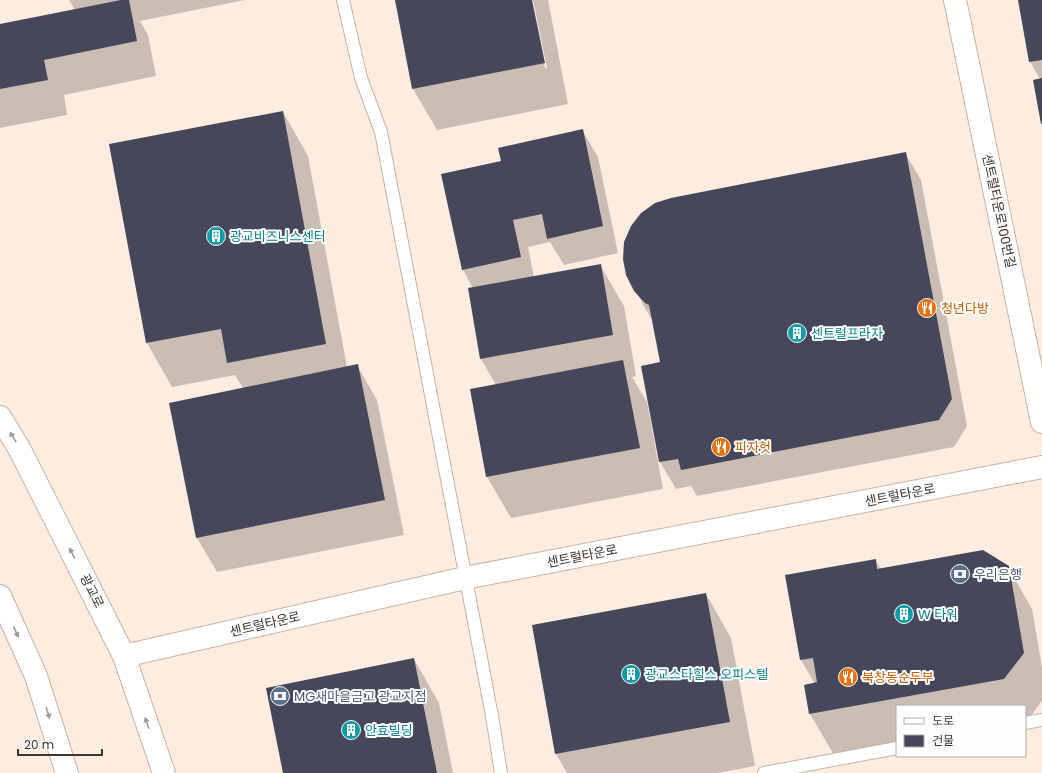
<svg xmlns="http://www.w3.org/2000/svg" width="1042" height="773" font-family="Poppins,'Noto Sans KR',sans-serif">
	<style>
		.shadow { fill: #0003 }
		.building { fill: #46475a }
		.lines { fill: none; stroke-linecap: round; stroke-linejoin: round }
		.service-casing { stroke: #c7b3a4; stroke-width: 14 }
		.minor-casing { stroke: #c7b3a4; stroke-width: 24 }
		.secondary-casing { stroke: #c7b3a4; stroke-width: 24 }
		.service { stroke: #fff; stroke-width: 12 }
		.minor { stroke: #fff; stroke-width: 22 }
		.secondary { stroke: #fff; stroke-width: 22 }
		.oneway { fill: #9e9a96 }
		.labels { text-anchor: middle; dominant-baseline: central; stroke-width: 4; stroke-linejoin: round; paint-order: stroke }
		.street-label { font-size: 13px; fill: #3d352e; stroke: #fdfdfd }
		.culture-label { font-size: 13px; fill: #0d838f; stroke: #fdfdfd; text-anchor: start }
		.food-label { font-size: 13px; fill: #c56008; stroke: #fdfdfd; text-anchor: start }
		.service-label { font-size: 13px; fill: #4e5e75; stroke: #fdfdfd; text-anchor: start }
	</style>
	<rect width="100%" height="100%" fill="#fdede0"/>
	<g class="shadow">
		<path d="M69,0H245L140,21L148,35L156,76L64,95L67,115L0,128V25L75,10Z"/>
		<path d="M396,0H531L545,68H547L533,0H548L568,104L437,130L413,89Z"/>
		<path d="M1019,0H1042V123L1040,79L1030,62Z"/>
		<path d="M283,112L308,156L347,367L357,365L377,400L404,535L217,572L197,538L243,388L235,375L172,387L147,343Z"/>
		<path d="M582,130L598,157L618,253L564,265L550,242L528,247L534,277L600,265L624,306L636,376L632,377L647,402L663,489L511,518L487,477L471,390L496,385L481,359L469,288H473L463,270L502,162Z"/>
		<path d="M905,153L921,180L967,426L954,447L697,496L691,486L676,489L660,462L642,366L661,363L653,320L650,317L635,290Z"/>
		<path d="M875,560L881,569L1008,567L1032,609L1042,667V701L1028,720L1025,721V706H897V744L834,755L810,714L815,684L801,660Z"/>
		<path d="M706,594L731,638L755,766L717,773H567L556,754L533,626Z"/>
		<path d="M414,659L439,703L453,773H284Z"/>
	</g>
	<g class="building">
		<path d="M121,0H129L137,41L44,60L48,80L0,89V24Z"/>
		<path d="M395,0H532L545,63L412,89Z"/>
		<path d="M1018,0H1042V60L1029,62Z"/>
		<path d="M1042,78V124H1041L1033,80Z"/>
		<path d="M283,111L326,344L227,363L221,329L146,343L109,144Z"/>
		<path d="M583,129L603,226L547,239L542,214L513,220L521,257L462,270L441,174L501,161L498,148Z"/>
		<path d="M906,152L952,399L939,420L681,470L678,459L659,462L641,366L660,362L649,305L645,303L634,291L626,275L623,259L624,242L631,226L641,213L655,203L671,198Z"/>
		<path d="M601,264L613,335L480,359L468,288Z"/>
		<path d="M623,360L640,448L486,477L470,389Z"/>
		<path d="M358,364L385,500L196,538L169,403Z"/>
		<path d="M983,550L1009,566L1024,653L1004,679L809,714L804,685L817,682L813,658L800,660L785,575L876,559L877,569Z"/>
		<path d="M706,593L730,722L555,754L532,625Z"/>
		<path d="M414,658L437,773H283L266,688Z"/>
	</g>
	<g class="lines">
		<g class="service-casing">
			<g id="service">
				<path d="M343,0L361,78L381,132L492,716L501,773"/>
				<path d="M1025,723L1042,720"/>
				<path d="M764,773L897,748"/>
			</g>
		</g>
		<g class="minor-casing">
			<g id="minor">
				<path d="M955,0L1042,422"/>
				<path d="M124,656L465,578L1042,467"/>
			</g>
		</g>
		<g class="secondary-casing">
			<g id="secondary">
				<path d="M0,417L20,450L124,656L164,773"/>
				<path d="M0,596L36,676L67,773"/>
			</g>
		</g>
		<use href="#service" class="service"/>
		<use href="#minor" class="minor"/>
		<use href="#secondary" class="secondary"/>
	</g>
	<defs><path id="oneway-solid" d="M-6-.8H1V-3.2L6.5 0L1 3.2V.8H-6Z"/></defs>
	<g class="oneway">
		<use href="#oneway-solid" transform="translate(13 437) rotate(-122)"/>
		<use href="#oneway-solid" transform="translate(72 553) rotate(-117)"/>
		<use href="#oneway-solid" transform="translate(16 632) rotate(66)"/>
		<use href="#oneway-solid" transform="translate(48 713) rotate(72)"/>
		<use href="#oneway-solid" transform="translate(147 723) rotate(-109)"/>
	</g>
	<defs>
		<g id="building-disc" transform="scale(1)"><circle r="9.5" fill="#0f9aa8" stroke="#fdfdfd"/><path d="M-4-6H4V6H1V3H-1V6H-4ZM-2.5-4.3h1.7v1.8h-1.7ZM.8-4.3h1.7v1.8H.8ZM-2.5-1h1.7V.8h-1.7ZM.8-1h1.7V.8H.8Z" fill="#fff"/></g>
		<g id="restaurant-disc" transform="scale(1)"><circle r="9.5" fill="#e8710a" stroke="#fdfdfd"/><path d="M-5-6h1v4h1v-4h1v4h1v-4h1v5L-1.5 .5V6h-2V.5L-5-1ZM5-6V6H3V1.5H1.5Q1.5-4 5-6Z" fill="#fff"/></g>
		<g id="bank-disc" transform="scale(1)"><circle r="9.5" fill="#5c6f8a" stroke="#fdfdfd"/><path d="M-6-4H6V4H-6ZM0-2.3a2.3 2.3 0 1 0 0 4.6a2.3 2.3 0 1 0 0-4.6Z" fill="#fff"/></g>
	</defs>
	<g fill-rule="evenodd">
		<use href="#building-disc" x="216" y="236"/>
		<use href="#restaurant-disc" x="927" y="308"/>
		<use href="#building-disc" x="797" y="333"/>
		<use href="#restaurant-disc" x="721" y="447"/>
		<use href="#bank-disc" x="960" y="574"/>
		<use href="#building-disc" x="904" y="614"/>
		<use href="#building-disc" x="631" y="674"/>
		<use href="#restaurant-disc" x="848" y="677"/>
		<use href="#bank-disc" x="280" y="696"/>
		<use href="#building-disc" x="351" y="730"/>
	</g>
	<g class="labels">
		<g class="street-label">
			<text transform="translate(999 211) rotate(78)">센트럴타운로100번길</text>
			<text transform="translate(900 495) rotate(-11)">센트럴타운로</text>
			<text transform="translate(582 556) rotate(-11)">센트럴타운로</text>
			<text transform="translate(92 591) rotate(63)">광교로</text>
			<text transform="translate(265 624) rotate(-13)">센트럴타운로</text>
		</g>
		<g class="culture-label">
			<text x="230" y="236">광교비즈니스센터</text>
			<text x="811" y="333">센트럴프라자</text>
			<text x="918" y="614">W 타워</text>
			<text x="645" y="674">광교스타힐스 오피스텔</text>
			<text x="365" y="730">안효빌딩</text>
		</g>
		<g class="food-label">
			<text x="941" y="308">청년다방</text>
			<text x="735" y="447">피자헛</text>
			<text x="862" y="677">북창동순두부</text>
		</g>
		<g class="service-label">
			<text x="974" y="574">우리은행</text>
			<text x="294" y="696">MG새마을금고 광교지점</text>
		</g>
	</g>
	<rect x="896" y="705" width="130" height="52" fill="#fdfdfd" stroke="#b0adaa"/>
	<rect x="904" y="718" width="20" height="6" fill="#ffffff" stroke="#b0adaa"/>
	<text x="932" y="725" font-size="12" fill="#3d352e">도로</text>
	<rect x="904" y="735" width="20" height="12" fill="#46475a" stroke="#b0adaa"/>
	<text x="932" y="745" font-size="12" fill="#3d352e">건물</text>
	<path d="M18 749v6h84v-6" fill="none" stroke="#3d352e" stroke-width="2"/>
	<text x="24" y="749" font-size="12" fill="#3d352e" stroke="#fdfdfd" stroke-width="3" paint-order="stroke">20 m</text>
</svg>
